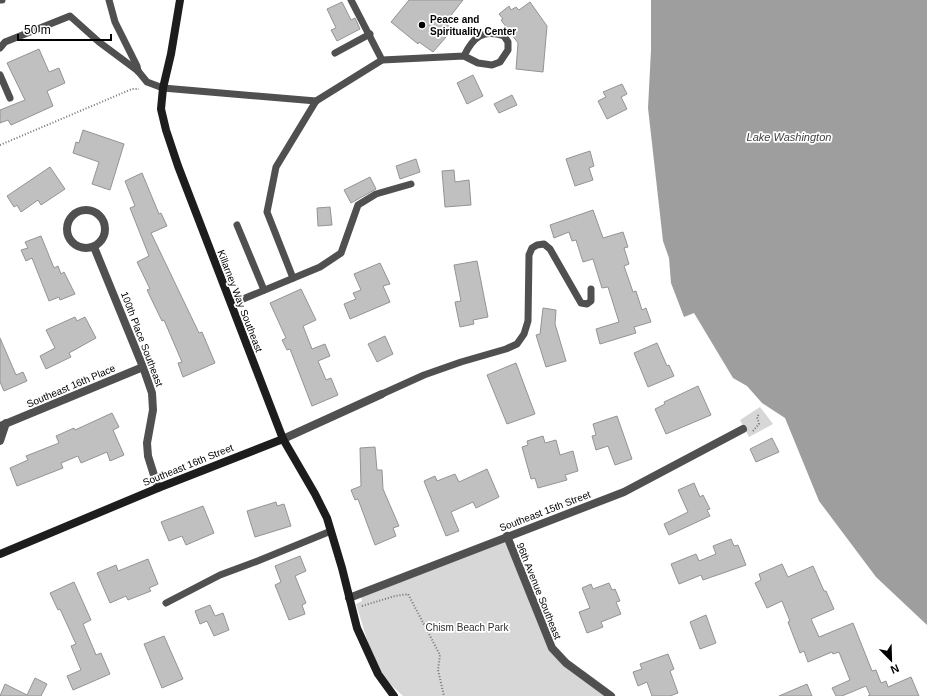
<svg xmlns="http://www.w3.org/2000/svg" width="927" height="696" font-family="Arial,sans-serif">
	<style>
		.green { fill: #d7d7d7 }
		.water { fill: #9e9e9e }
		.building { fill: #c0c0c0; stroke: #949494 }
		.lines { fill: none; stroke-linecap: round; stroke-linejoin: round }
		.path { stroke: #727272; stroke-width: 2; stroke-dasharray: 1 2; stroke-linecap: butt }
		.lane { stroke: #505050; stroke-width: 7 }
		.street { stroke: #505050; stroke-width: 8 }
		.secondary { stroke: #1d1d1d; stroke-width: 8 }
		.poi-dot { fill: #000; stroke: #fff; stroke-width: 1.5 }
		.labels { text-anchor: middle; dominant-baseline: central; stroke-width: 3.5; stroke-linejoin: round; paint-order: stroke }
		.poi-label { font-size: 10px; font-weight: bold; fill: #000; stroke: #fff; text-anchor: start }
		.street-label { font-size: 10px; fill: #000; stroke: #fff }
		.park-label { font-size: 10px; fill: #2e2e2e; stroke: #fff }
		.water-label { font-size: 11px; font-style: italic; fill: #3f3f3f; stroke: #fff }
	</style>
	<rect width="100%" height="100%" fill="#fff"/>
	<g class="green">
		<path d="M760,407L773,424L749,437L740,420Z"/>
		<path d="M507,536L552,648L610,696H403L377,672L356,604L362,601L361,596Z"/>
	</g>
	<path class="water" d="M651,0H927V625L876,577L819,501L785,418L762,403L747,386L733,378L694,313L684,317L671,283L669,258L663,241L648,108L651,50Z"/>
	<g class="building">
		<path d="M409,0H463L445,23L453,29L433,52L419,42L418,44L391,22Z"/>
		<path d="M342,2L351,20L355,18L360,29L337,41L331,30L336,28L327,9Z"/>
		<path d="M530,2L547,26L543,72L516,69L518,43L501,20L503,19L499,14L509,6L511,10L516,7L519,10Z"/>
		<path d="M39,49L49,72L59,68L65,83L47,91L53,106L11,125L8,120L0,123V110L25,100L7,63Z"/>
		<path d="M473,75L483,96L467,104L457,83Z"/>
		<path d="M622,84L627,94L621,97L627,109L607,119L598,101L606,97L603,92Z"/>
		<path d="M512,95L517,105L499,113L494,104Z"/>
		<path d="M83,130L124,144L110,190L92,184L99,162L73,153L76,142L79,143Z"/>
		<path d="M590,151L594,166L589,168L593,180L575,186L566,159Z"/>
		<path d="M416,159L420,172L400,179L396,166Z"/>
		<path d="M50,167L65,189L41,205L38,200L21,212L17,205L14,207L7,196Z"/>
		<path d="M454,170L455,182L469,180L471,205L445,207L442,171Z"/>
		<path d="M142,173L159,214L161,213L167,226L151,233L199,333L202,332L215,363L183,377L178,363L182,362L164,320L162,321L147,290L150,289L137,262L149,256L130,208L135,206L125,181Z"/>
		<path d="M370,177L376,189L351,203L344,190Z"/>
		<path d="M330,207L332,225L318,226L317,208Z"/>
		<path d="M593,210L603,238L623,232L628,247L624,248L629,264L624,266L633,292L636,291L642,310L646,308L651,322L634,327L636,333L600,344L596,329L619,322L608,287L602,288L593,259L583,262L576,240L572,241L569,232L554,238L550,225Z"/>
		<path d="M41,236L54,268L58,266L61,274L64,272L75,294L60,300L59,297L49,301L32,258L26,261L21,250L28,248L25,242Z"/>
		<path d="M477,261L488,317L473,320L474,324L460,327L455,302L461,301L454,265Z"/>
		<path d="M380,263L390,284L383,286L390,302L350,319L344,304L356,299L353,293L361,290L354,274Z"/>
		<path d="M301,289L316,320L303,326L312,349L325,344L330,356L318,361L326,380L331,378L338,395L312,406L290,349L287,350L282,340L286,338L270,303Z"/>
		<path d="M543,308L556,310L555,324L566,361L546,367L536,335L540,334Z"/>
		<path d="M75,317L77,321L85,317L96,338L69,353L71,357L46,369L40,356L55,348L46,330Z"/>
		<path d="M385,336L393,354L377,362L368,344Z"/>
		<path d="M0,338L16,375L23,372L27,381L4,391L0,382Z"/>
		<path d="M657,343L667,366L669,365L674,376L648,387L634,353Z"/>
		<path d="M516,363L535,414L507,424L487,375Z"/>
		<path d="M698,386L711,415L666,434L655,409L665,404L664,402Z"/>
		<path d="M112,413L119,427L113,430L124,455L110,461L107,452L81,463L78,456L61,463L63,468L17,486L10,468L28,460L26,456L59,443L56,436L74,428L75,430Z"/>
		<path d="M617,416L632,459L615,465L608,446L596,450L592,436L596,435L593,424Z"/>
		<path d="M543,436L545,443L556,440L560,455L573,451L578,471L565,475L567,480L538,488L535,478L531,479L522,447L528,445L527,441Z"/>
		<path d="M772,438L779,452L756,462L750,449Z"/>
		<path d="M375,447L377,470H382L383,489L399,526L393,528L396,536L375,545L358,499L355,500L351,490L361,486L360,448Z"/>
		<path d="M487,469L499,497L476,508L473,502L451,512L459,531L446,536L424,481L435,476L437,481L455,474L459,482Z"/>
		<path d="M694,483L700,497L703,495L710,509L707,510L710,516L669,535L664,524L688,512L678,490Z"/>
		<path d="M276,502L277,506L284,504L291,526L255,537L247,511Z"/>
		<path d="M203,506L214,533L186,545L182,536L169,541L161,522Z"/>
		<path d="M731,539L734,546L738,545L746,565L703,580L701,575L679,584L671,564L696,554L699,561L716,554L713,546Z"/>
		<path d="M300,556L306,571L295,576L306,603L302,605L305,614L289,620L275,585L281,582L275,566Z"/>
		<path d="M148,559L158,584L149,588L151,591L128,600L126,596L110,603L97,573L116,565L118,571Z"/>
		<path d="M782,564L788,577L813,566L824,591H826L834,609L811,619L819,637L853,623L872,671L876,670L881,683L886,681L888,687L911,677L919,696H868L870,695L866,686L842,696H836L832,688L850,680L839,652L833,654L832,652L808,662L804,651L800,653L788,622L790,621L782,601L767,608L755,583L761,580L759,574Z"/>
		<path d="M74,582L91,620L83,624L96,655L101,653L110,674L73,690L67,676L81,670L71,646L76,644L60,609L58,610L50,593Z"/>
		<path d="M609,583L612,590L615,589L620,601L616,602L621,614L601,622L603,627L587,633L579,612L590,608L582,588L591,584L593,589Z"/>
		<path d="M210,605L215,616L223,613L229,630L214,636L207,621L200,624L195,611Z"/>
		<path d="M706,615L716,643L700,649L690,622Z"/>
		<path d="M164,636L183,679L162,688L144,644Z"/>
		<path d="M668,654L674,669L670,671L678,693L670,696H652L647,682L638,686L633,672L642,669L640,664Z"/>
		<path d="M35,678L47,684L41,696H0L5,684L27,695Z"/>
		<path d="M807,684L812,696H779Z"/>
	</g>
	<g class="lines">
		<g class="path">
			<path d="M0,145L132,89H139"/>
			<path d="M753,431L759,424L757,417L759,414"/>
			<path d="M362,606L395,596L408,594L440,655L438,670L444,696"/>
		</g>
		<g class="lane">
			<path d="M1,0H2"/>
			<path d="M109,0L115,22L137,66L138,71"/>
			<path d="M351,0L382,60"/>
			<path d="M0,48L5,42L70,16L99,42L138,71L147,82L163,88L316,101"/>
			<path d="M335,53L370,34"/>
			<path d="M0,75L10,98"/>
			<path d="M237,225L264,290"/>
			<path d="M293,278L267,212L276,167L316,101L382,60L464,56L478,63L492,65L500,62L508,50V42L504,36C483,29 473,37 464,56"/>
			<path d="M231,304L320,267L341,253L358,205L376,194L411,184"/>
			<path d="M382,394L424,375L461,362L506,349L517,344L524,334L528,321L529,255L532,248L537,245L544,244L550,249L581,303L587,304L591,301V289"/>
			<path d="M166,603L220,575L255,562L331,531"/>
		</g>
		<g class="street">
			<circle cx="86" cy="229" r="19"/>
			<path d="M94,247L143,367L152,393L153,410L147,443L148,456L158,488"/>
			<path d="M0,426L143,367"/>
			<path d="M283,439L382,394"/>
			<path d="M0,441L6,423"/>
			<path d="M507,536L552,648L566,663L611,696"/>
			<path d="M349,598L624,492L743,429"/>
		</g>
		<g class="secondary">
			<path d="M180,0L171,54L163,88L161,109L166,130L178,166L283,439L315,494L327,518L342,568L357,628L378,674L394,696"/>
			<path d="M0,554L158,488L283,439"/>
		</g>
	</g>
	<circle class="poi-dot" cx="422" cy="25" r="4"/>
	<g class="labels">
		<g class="poi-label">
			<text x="430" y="19">Peace and<tspan x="430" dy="12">Spirituality Center</tspan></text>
		</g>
		<g class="street-label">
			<text transform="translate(240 301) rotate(69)">Killarney Way Southeast</text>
			<text transform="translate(142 339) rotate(69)">100th Place Southeast</text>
			<text transform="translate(71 386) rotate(-23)">Southeast 16th Place</text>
			<text transform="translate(188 465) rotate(-22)">Southeast 16th Street</text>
			<text transform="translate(545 511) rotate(-21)">Southeast 15th Street</text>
			<text transform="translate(539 591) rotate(68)">96th Avenue Southeast</text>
		</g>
		<g class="park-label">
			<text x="467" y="627">Chism Beach Park</text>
		</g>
		<g class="water-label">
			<text x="789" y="137">Lake Washington</text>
		</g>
	</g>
	<g transform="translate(891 660) rotate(157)" stroke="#ffffff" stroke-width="3" paint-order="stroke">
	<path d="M0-3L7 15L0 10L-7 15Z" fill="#000000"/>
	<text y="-6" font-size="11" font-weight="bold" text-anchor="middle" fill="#000000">N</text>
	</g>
	<path d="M18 34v6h93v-6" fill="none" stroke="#000000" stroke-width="2"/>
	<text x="24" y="34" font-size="12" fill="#000000" stroke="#ffffff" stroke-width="3" paint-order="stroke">50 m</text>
</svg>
